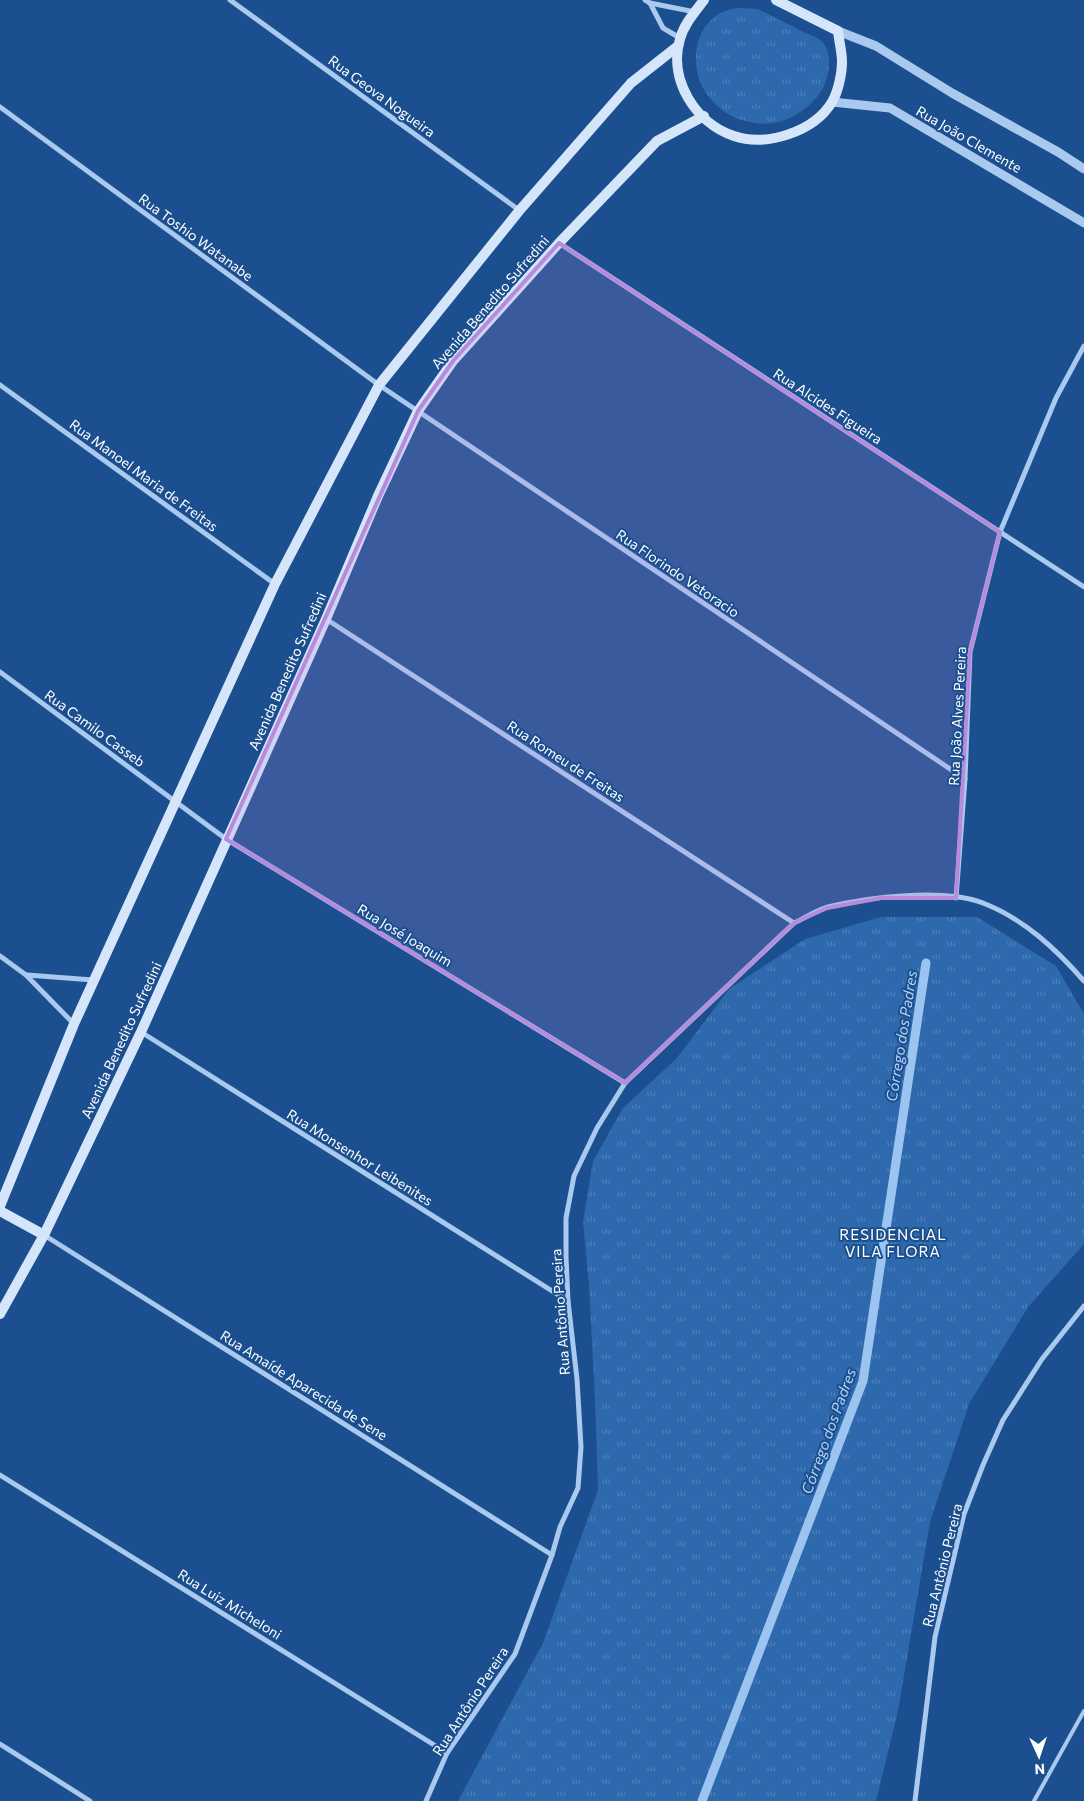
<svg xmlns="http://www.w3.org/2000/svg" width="1084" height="1801" font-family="Commissioner,sans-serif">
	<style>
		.grass { fill: url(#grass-tufts) }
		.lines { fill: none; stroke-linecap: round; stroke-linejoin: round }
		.stream { stroke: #9cc4f0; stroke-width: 9 }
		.service { stroke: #a9c9ee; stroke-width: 4 }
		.minor { stroke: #a9c9ee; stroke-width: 5 }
		.tertiary { stroke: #a9c9ee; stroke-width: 9 }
		.secondary { stroke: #d6e6fa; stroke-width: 10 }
		.marked { fill: #b68bdc; fill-opacity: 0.2; stroke: #b68bdc; stroke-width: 4; stroke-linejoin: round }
		.labels { text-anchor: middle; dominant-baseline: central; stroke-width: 4; stroke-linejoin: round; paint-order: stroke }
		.street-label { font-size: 14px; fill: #fff; stroke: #1b4f8f }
		.water-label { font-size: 15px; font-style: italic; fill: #b5d3f5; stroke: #1b4f8f }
		.neighbourhood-label { font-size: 15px; letter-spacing: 1px; fill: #fff; stroke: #1b4f8f }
	</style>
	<defs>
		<pattern id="grass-tufts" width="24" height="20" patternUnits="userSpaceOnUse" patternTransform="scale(1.25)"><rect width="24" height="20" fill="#2e69ad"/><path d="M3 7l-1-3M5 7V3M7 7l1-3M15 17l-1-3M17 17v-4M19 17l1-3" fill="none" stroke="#4d80b9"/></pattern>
	</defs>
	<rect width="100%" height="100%" fill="#1b4f8f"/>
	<g class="grass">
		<path d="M738,8L758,9L766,13C778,19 791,25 803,32C809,34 816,37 820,40C835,52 829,80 820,93C814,101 806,109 797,114C782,123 768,126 750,122C733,119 719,110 709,97C684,66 695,12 738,8Z"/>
		<path d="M881,917H977L1056,966L1084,1014V1244L1028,1307L969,1404L930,1522L898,1711L876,1801H458L543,1643L598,1490L595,1398L589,1286L583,1222L593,1161L623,1108L677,1058L729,989L805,939Z"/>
	</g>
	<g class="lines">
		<path class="stream" d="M702,1801L863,1381L926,963"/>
		<path class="service" d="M1034,1801L1084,1711"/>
		<g class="minor">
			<path d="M230,0L519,210"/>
			<path d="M645,0L650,3L695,12"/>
			<path d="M650,3L663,28L680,38"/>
			<path d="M0,107L379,385L965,779"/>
			<path d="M559,243L1084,587"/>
			<path d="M0,385L275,584"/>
			<path d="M326,619L794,923"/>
			<path d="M0,672L226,839L625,1083"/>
			<path d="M956,898L965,779L970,652L1000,532L1056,398L1084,346"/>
			<path d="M0,956L26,975L74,1024"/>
			<path d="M27,975L93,980"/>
			<path d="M141,1032L568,1301"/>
			<path d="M44,1235L552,1555"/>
			<path d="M0,1475L447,1753"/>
			<path d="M0,1744L90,1801"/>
			<path d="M426,1801L447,1753L515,1654L552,1555L560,1527L578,1488L581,1447L577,1379L568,1301L566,1257V1218L574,1176L597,1128L625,1083L794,923C805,918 817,910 828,907C868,897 944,888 983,903C1024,919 1056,949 1084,981"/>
			<path d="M915,1801L935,1637L964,1514L983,1465L1003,1420L1042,1359L1084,1306"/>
		</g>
		<g class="tertiary">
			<path d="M838,31L876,46L952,93L1058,152L1084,169"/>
			<path d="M832,102L890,108L1084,223"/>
		</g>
		<g class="secondary">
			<path d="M704,0C695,12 684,24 680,39C668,79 695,123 734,136C766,147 814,132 832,102C838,92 842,74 842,62C842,52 839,41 838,31L776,0"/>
			<path d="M0,1206L74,1024L275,584L379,385L519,211L631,83L678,46"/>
			<path d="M0,1211L44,1235"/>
			<path d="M0,1314L44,1235L141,1032L326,619L378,496L418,411L453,361L559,243L657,141L704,116"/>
		</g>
	</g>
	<path class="marked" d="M559,243L1000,532L970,652L956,898H881L827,908L794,923L625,1083L226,839L418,411L453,361Z"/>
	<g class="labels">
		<g class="street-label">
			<text transform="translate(382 96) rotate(36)">Rua Geova Nogueira</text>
			<text transform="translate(969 139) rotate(30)">Rua João Clemente</text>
			<text transform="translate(196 237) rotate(36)">Rua Toshio Watanabe</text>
			<text transform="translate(490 302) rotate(-49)">Avenida Benedito Sufredini</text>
			<text transform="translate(828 406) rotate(33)">Rua Alcides Figueira</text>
			<text transform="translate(144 475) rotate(36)">Rua Manoel Maria de Freitas</text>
			<text transform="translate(678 573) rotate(34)">Rua Florindo Vetoracio</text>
			<text transform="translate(287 671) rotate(-66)">Avenida Benedito Sufredini</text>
			<text transform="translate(957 716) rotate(-87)">Rua João Alves Pereira</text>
			<text transform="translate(95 728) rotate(36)">Rua Camilo Casseb</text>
			<text transform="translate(566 761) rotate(33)">Rua Romeu de Freitas</text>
			<text transform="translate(405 935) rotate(31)">Rua José Joaquim</text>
			<text transform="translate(121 1040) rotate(-65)">Avenida Benedito Sufredini</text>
			<text transform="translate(360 1157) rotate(32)">Rua Monsenhor Leibenites</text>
			<text transform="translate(560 1312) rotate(-94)">Rua Antônio Pereira</text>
			<text transform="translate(304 1385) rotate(32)">Rua Amaíde Aparecida de Sene</text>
			<text transform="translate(942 1565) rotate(-76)">Rua Antônio Pereira</text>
			<text transform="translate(230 1604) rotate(32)">Rua Luiz Micheloni</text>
			<text transform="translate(470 1701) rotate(-57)">Rua Antônio Pereira</text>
		</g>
		<g class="water-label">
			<text transform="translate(901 1036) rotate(-81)">Córrego dos Padres</text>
			<text transform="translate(828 1431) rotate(-70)">Córrego dos Padres</text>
		</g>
		<g class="neighbourhood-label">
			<text x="893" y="1234">RESIDENCIAL<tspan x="893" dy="17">VILA FLORA</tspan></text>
		</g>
	</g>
	<g transform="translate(1039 1756) rotate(177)" stroke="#1b4f8f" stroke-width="4" paint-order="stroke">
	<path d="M0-4L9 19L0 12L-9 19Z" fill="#ffffff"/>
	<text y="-8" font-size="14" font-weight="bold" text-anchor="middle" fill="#ffffff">N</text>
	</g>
</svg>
